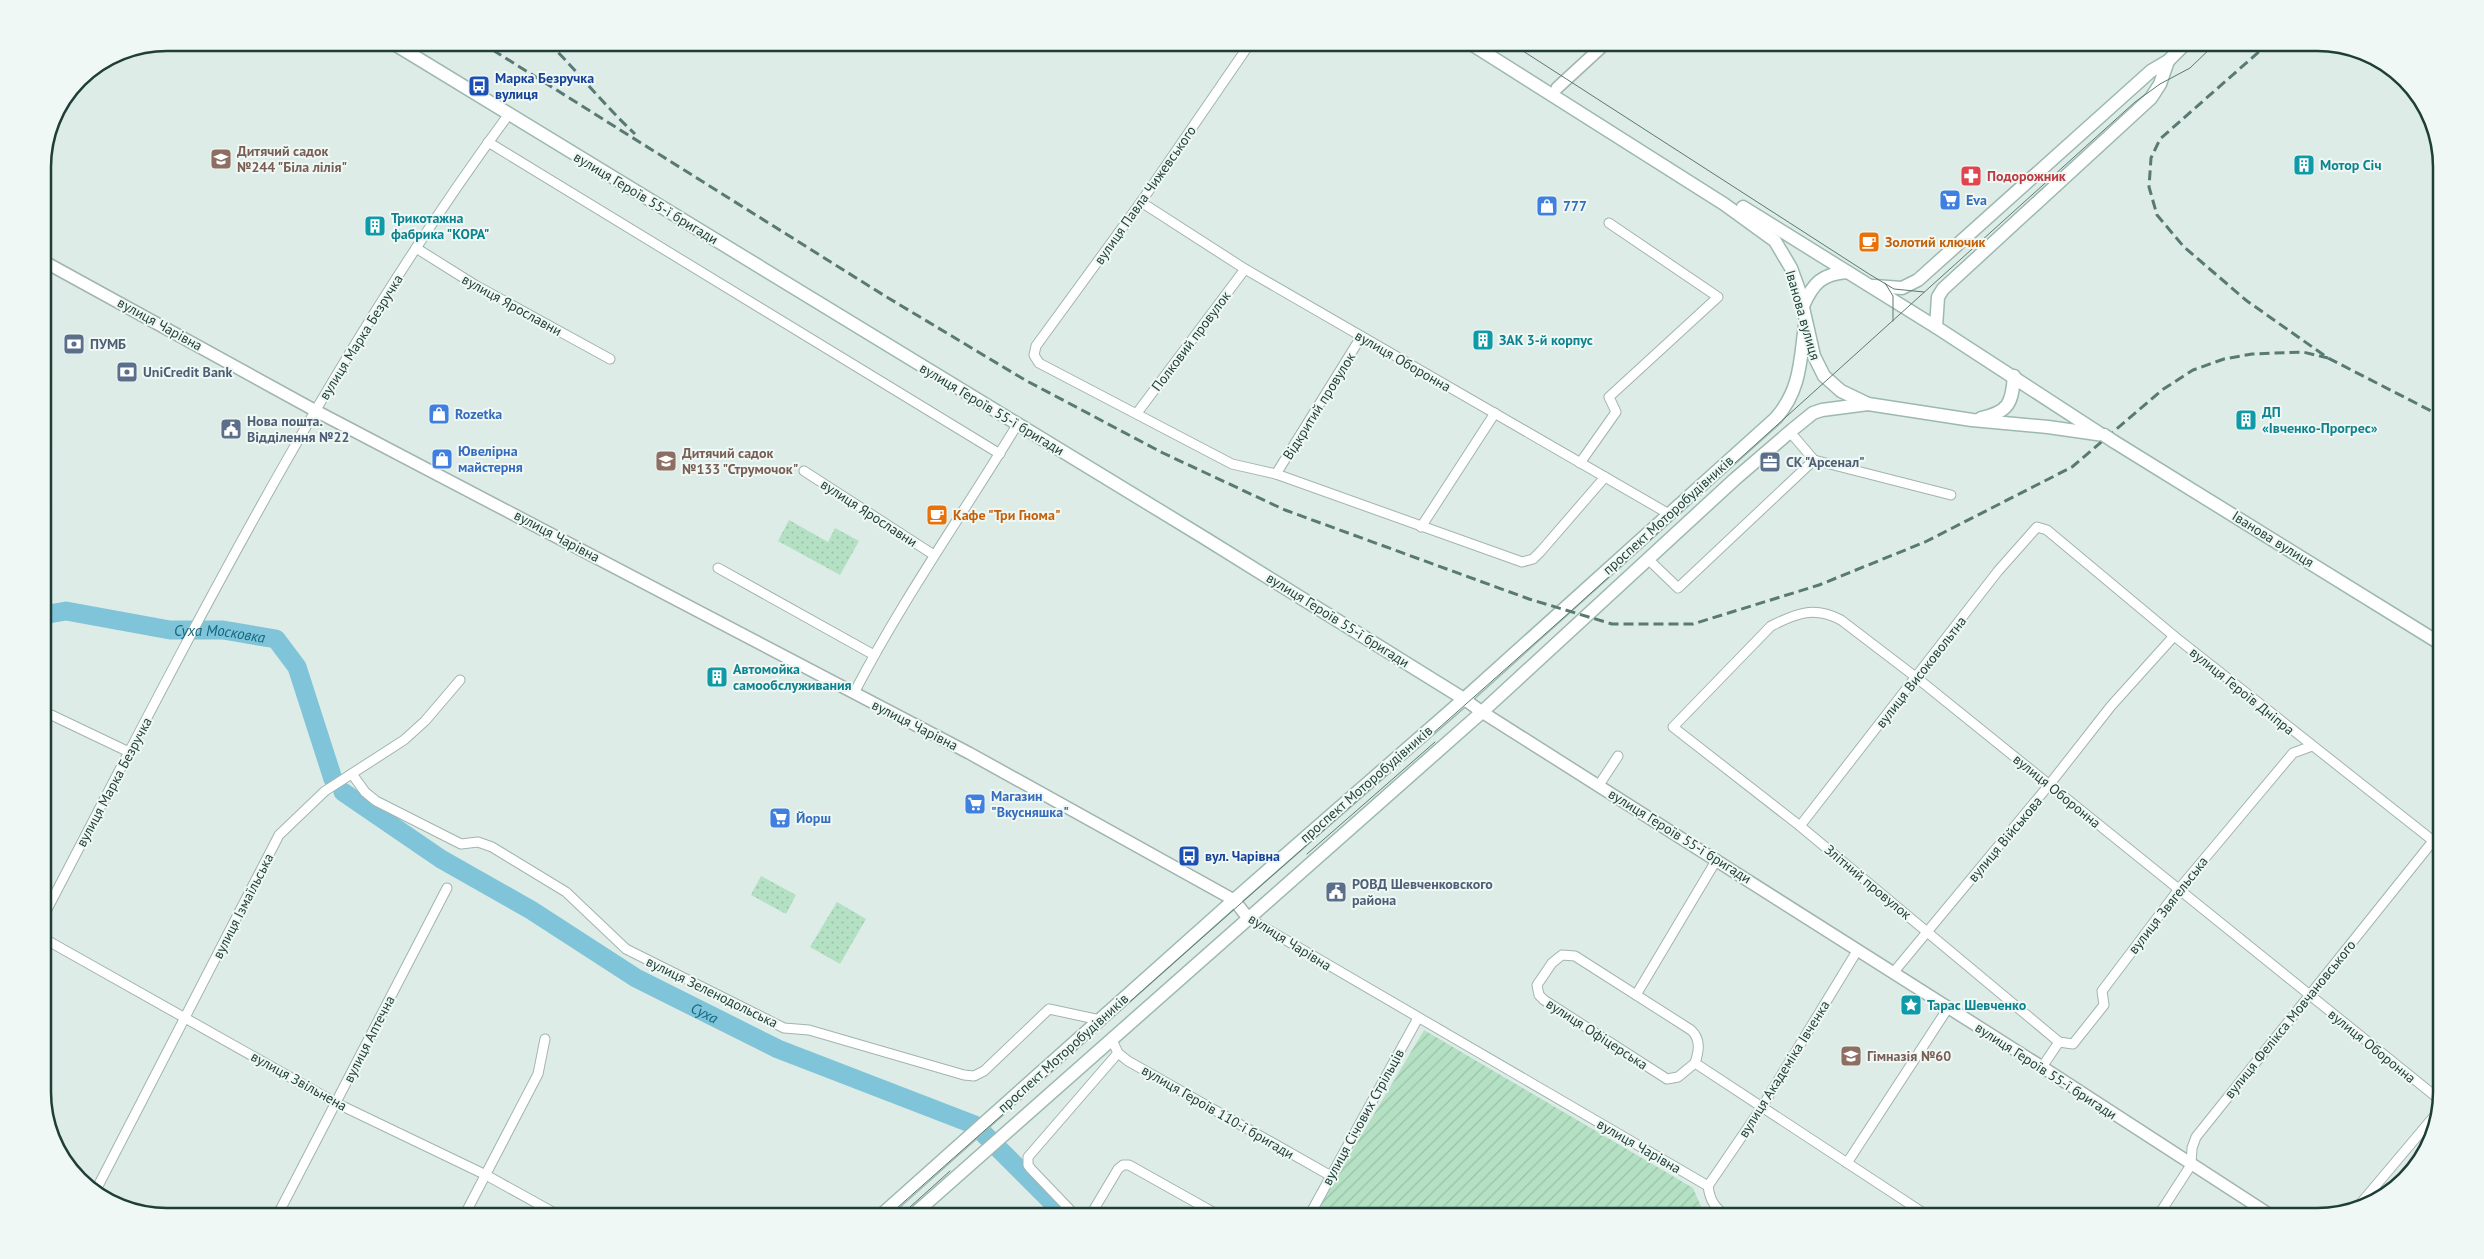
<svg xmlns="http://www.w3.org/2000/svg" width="2484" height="1259" font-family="'PT Sans',sans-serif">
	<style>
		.park { fill: url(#park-dots) }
		.garden { fill: url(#garden-furrows) }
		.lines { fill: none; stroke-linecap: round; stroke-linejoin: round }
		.river { stroke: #7fc4d8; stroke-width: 19 }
		.minor-casing { stroke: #a1b4af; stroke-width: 11 }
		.tertiary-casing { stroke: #a1b4af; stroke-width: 14 }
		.secondary-casing { stroke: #9cb9b0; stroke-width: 15 }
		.minor { stroke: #fff; stroke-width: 9 }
		.tertiary { stroke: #fff; stroke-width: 11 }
		.secondary { stroke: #fff; stroke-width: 12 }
		.tram { stroke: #587a73; stroke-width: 1 }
		.rail { stroke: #587a73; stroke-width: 3; stroke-dasharray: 10 5; stroke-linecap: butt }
		.secondary-bridge-casing { stroke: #9cb9b0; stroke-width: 15; stroke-linecap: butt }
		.secondary-bridge { stroke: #fff; stroke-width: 12 }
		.labels { text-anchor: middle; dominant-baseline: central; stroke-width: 4; stroke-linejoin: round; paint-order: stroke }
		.transit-label { font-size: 14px; font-weight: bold; fill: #164399; stroke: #eff8f4; text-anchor: start }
		.education-label { font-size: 14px; font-weight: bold; fill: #785e54; stroke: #eff8f4; text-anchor: start }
		.culture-label { font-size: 14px; font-weight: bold; fill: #0d838f; stroke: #eff8f4; text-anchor: start }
		.health-label { font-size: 14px; font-weight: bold; fill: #be3a42; stroke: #eff8f4; text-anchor: start }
		.street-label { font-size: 14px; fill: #1e3e37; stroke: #eff8f4 }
		.shop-label { font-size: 14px; font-weight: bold; fill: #366cbe; stroke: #eff8f4; text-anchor: start }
		.food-label { font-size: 14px; font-weight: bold; fill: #c56008; stroke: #eff8f4; text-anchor: start }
		.service-label { font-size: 14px; font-weight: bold; fill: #4e5e75; stroke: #eff8f4; text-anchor: start }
		.water-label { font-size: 15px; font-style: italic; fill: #116680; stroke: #eff8f4 }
		.rim { fill: none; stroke: #1e3e37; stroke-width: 2.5 }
	</style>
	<defs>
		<pattern id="park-dots" width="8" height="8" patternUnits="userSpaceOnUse" patternTransform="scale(1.25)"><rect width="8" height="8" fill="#b4e0c3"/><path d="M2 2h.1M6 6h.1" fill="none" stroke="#9ac1a8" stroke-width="1.8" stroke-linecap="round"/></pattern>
		<pattern id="garden-furrows" width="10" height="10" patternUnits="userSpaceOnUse" patternTransform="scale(1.25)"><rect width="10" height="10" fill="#b4e0c3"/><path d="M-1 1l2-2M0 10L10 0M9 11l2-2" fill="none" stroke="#9ac1a8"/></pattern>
	</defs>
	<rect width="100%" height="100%" fill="#deece7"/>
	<g class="park">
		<path d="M789,520L828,542L835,528L859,541L840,575L778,541Z"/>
		<path d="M761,876L796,895L786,914L751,895Z"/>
		<path d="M837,902L866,919L840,964L810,947Z"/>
	</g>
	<path class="garden" d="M1424,1030L1693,1188L1703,1211L1712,1216H1315L1336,1178Z"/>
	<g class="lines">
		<g class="river">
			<path id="s1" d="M43,615L66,611L170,630H223L276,639L297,667L333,779"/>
			<path id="s2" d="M343,792L441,859L531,910L636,978L778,1049L975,1125L1066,1216"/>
		</g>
		<g class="minor-casing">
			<g id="minor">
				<path d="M1251,42L1141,202L1036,346L1034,355L1039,363L1232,464L1276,474L1522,562L1533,559L1541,551L1605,477"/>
				<path d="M488,142L1000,454"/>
				<path d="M1141,202L1245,269L1669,514"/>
				<path d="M416,248L475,285L610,359"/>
				<path d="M1137,413L1245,269"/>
				<path d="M1814,460L1951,495"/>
				<path d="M1580,463L1616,412L1609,397L1718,297L1609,223"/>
				<path d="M804,471L934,555"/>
				<path d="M1276,474L1361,337"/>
				<path d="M1421,527L1495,413"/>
				<path d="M1649,560L1678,588L1814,460L1790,432"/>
				<path d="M718,568L874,655"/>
				<path d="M854,693C902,600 963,514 1017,425"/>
				<path d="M43,711L129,752"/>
				<path d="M352,774L365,792L376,801L461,844L478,842L492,847L566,892L626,949L784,1028L809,1030L964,1075L974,1076L984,1071L1049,1009L1100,1020"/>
				<path d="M1599,785L1618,756"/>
				<path d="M1800,826L1998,571L2037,527L2047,530L2174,636L2441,847"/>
				<path d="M43,917C186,644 325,363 509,114"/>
				<path d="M1248,918L1708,1186"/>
				<path d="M43,938L336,1103L486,1175L560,1216"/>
				<path d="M1562,955L1575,956L1691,1030C1701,1039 1699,1051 1695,1063L1678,1077L1667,1079L1544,1000L1539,995L1537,985L1552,963Z"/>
				<path d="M1893,973L2049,785L2111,706L2174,636"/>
				<path d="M1636,995L1717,859"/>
				<path d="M1112,1040L1118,1053L1128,1061L1331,1176"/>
				<path d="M2059,1042L1800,826L1673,727L1771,626C1797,613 1814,606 1841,620L1917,678L2440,1100"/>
				<path d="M1695,1063L1928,1216"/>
				<path d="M2042,1067L2059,1042L2073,1044L2104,1005L2102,991L2179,889L2293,753L2312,746"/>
				<path d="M1847,1163L1948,1008"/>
				<path d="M1708,1186L1762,1107L1857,951"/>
				<path d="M1708,1186C1710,1201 1715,1208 1727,1216"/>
				<path d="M96,1190L279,835L325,791L404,740L425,721L460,680"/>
				<path d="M2361,1203L2436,1114"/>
				<path d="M277,1216L447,888"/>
				<path d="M464,1216L538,1074L545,1039"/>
				<path d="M1076,1216L1031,1169L1028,1165V1157L1118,1053"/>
				<path d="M1090,1216L1118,1169L1123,1165H1129L1220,1216"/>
				<path d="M1309,1216L1418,1018"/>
				<path d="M2158,1216L2191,1165L2192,1148L2196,1137L2441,831"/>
			</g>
		</g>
		<g class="tertiary-casing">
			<g id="tertiary">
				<path d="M1557,88L1607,42"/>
				<path d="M43,261L316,411L969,753L1234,900L1248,918"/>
				<path d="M1464,699L1482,712L2042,1067L2272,1216"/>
			</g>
		</g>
		<g class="secondary-casing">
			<g id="secondary">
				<path d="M391,42L1203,537L1464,699"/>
				<path d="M1468,42L1724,204L1775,241L1791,268L1799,290L1814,356L1824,376L1841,391L1868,404L1972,420L2048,427L2104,435"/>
				<path d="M1743,207L1936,327L2099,433"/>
				<path d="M1874,286L1902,288L1918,280L2151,71L2168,61L2187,42"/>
				<path d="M1803,306C1813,283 1822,274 1847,272"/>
				<path d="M1936,327L1938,297L1943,289L2151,98L2160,84L2168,61"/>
				<path d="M1981,418C2009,412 2012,403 2014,376"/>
				<path d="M2113,441L2441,644"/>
				<path d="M880,1216L1234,900L1464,699L1776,418C1801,389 1800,361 1805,325"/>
				<path d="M912,1216L1482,712L1735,479L1792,430L1813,413L1822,410L1868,404"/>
			</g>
		</g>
		<use href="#minor" class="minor"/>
		<use href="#tertiary" class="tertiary"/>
		<use href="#secondary" class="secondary"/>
		<g class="tram">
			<path d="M1509,42L1869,274L1894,289L1924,292"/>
			<path d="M1885,283L1893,296V321"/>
			<path d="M1307,854L1435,742"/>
			<path d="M888,1216L1571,611L2135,102L2160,84L2190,68L2217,42"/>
			<path d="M900,1216L950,1171"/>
		</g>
		<g class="rail">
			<path d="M480,42L885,296L1025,380L1163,453L1285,510L1529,599L1612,624H1693L1819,585L1925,542L2072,467L2162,390L2193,370L2224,359L2252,354L2303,352L2328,358"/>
			<path d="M548,42C578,72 604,105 635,134"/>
			<path d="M2270,42L2160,139L2151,158L2149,187L2157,215L2184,247L2247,301L2328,358L2441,416"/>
		</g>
		<g class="secondary-bridge-casing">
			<path id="secondary-bridge" d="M2104,435L2113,441"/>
		</g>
		<use href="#secondary-bridge" class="secondary-bridge"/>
	</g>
	<defs>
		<g id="bus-square" transform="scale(1.125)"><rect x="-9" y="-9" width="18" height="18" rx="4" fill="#1a4fb4" stroke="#eff8f4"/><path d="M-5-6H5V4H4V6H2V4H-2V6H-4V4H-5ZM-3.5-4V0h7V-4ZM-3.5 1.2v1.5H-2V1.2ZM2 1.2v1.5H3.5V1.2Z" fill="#fff"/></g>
		<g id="school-square" transform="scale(1.125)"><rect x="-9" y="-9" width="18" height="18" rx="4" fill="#8d6e63" stroke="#eff8f4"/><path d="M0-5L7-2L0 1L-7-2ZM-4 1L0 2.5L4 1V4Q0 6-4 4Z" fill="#fff"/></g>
		<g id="building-square" transform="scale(1.125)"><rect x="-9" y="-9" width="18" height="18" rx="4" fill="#0f9aa8" stroke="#eff8f4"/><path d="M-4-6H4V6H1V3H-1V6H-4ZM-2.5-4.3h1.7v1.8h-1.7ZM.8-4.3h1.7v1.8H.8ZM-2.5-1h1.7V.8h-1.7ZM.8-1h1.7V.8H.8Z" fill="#fff"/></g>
		<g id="pharmacy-square" transform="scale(1.125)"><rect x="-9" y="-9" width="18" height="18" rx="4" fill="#e0444e" stroke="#eff8f4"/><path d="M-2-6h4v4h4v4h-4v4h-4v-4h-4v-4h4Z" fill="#fff"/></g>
		<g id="supermarket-square" transform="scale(1.125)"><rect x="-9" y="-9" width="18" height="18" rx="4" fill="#3f7fe0" stroke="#eff8f4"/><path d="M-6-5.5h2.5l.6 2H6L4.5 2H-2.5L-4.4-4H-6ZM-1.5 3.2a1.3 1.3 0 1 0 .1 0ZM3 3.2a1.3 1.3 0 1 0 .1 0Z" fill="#fff"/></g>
		<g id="shop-square" transform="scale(1.125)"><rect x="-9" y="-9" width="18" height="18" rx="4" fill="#3f7fe0" stroke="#eff8f4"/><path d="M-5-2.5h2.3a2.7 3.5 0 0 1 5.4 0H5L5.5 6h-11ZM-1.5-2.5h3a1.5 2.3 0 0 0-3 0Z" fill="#fff"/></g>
		<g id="cafe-square" transform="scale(1.125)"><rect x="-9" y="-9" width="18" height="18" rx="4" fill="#e8710a" stroke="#eff8f4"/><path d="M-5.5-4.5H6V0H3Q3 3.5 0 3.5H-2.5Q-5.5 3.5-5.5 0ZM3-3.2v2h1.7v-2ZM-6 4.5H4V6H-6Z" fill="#fff"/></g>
		<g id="bank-square" transform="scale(1.125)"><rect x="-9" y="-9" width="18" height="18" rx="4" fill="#5c6f8a" stroke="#eff8f4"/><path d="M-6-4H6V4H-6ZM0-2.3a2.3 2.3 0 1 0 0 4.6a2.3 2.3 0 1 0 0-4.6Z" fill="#fff"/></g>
		<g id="civic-square" transform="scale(1.125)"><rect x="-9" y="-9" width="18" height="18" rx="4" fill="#5c6f8a" stroke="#eff8f4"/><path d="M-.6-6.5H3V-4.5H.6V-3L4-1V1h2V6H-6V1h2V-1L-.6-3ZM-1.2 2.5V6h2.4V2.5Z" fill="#fff"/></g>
		<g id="office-square" transform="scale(1.125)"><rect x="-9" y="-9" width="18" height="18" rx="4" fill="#5c6f8a" stroke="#eff8f4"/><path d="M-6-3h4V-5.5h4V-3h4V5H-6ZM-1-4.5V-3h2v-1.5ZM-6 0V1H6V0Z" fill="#fff"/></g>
		<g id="sight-square" transform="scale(1.125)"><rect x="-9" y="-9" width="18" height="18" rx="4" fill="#0f9aa8" stroke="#eff8f4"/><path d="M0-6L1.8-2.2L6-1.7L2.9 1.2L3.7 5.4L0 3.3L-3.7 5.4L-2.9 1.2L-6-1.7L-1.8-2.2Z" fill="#fff"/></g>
	</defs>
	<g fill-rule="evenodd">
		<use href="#bus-square" x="479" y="86"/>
		<use href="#school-square" x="221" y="159"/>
		<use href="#building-square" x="2304" y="165"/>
		<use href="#pharmacy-square" x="1971" y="176"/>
		<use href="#supermarket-square" x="1950" y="200"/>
		<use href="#shop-square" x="1547" y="206"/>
		<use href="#building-square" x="375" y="226"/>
		<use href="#cafe-square" x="1869" y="242"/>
		<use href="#building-square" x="1483" y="340"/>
		<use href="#bank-square" x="74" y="344"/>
		<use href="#bank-square" x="127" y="372"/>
		<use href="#shop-square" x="439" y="414"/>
		<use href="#building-square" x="2246" y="420"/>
		<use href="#civic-square" x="231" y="429"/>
		<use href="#shop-square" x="442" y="459"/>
		<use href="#school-square" x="666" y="461"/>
		<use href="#office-square" x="1770" y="462"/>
		<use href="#cafe-square" x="937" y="515"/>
		<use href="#building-square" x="717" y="677"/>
		<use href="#supermarket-square" x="975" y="804"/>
		<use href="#supermarket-square" x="780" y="818"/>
		<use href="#bus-square" x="1189" y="856"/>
		<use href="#civic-square" x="1336" y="892"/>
		<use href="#sight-square" x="1911" y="1005"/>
		<use href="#school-square" x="1851" y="1056"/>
	</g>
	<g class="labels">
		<g class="transit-label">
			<text x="495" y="78">Марка Безручка<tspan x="495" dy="16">вулиця</tspan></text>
			<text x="1205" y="856">вул. Чарівна</text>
		</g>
		<g class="education-label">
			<text x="237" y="151">Дитячий садок<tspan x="237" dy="16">№244 "Біла лілія"</tspan></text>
			<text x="682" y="453">Дитячий садок<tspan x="682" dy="16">№133 "Струмочок"</tspan></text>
			<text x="1867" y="1056">Гімназія №60</text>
		</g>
		<g class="culture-label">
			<text x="2320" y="165">Мотор Січ</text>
			<text x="391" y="218">Трикотажна<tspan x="391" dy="16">фабрика "КОРА"</tspan></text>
			<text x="1499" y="340">ЗАК 3-й корпус</text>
			<text x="2262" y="412">ДП<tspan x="2262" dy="16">«Івченко-Прогрес»</tspan></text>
			<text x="733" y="669">Автомойка<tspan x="733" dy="16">самообслуживания</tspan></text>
			<text x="1927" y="1005">Тарас Шевченко</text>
		</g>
		<g class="health-label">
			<text x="1987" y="176">Подорожник</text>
		</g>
		<g class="street-label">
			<text transform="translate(1145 195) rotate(-55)">вулиця Павла Чижевського</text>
			<text transform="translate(646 198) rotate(31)">вулиця Героїв 55-ї бригади</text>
			<text transform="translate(512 305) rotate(29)">вулиця Ярославни</text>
			<text transform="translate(1803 315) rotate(74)">Іванова вулиця</text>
			<text transform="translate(160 324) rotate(29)">вулиця Чарівна</text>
			<text transform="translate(361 337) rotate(-58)">вулиця Марка Безручка</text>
			<text transform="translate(1191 341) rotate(-53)">Полковий провулок</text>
			<text transform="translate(1403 361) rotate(30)">вулиця Оборонна</text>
			<text transform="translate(1319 406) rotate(-58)">Відкритий провулок</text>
			<text transform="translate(992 409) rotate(31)">вулиця Героїв 55-ї бригади</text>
			<text transform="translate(869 513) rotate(33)">вулиця Ярославни</text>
			<text transform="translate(1668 515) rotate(-42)">проспект Моторобудівників</text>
			<text transform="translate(557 536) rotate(28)">вулиця Чарівна</text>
			<text transform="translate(2273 539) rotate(32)">Іванова вулиця</text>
			<text transform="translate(1338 620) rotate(32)">вулиця Героїв 55-ї бригади</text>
			<text transform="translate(1921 672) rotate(-52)">вулиця Високовольтна</text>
			<text transform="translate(2242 691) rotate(39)">вулиця Героїв Дніпра</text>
			<text transform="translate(915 725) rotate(27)">вулиця Чарівна</text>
			<text transform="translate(114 782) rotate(-62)">вулиця Марка Безручка</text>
			<text transform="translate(1366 784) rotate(-41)">проспект Моторобудівників</text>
			<text transform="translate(2057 791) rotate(39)">вулиця Оборонна</text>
			<text transform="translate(1680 836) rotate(32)">вулиця Героїв 55-ї бригади</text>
			<text transform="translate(2005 839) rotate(-50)">вулиця Військова</text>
			<text transform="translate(1868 882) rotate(40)">Злітний провулок</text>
			<text transform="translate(2168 905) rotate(-52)">вулиця Звягельська</text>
			<text transform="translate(243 906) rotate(-63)">вулиця Ізмаїльська</text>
			<text transform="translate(1290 942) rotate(32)">вулиця Чарівна</text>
			<text transform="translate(712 992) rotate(26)">вулиця Зеленодольська</text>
			<text transform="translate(2290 1019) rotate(-51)">вулиця Фелікса Мовчановського</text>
			<text transform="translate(1597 1034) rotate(33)">вулиця Офіцерська</text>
			<text transform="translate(369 1039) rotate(-63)">вулиця Аптечна</text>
			<text transform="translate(2372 1046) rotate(39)">вулиця Оборонна</text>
			<text transform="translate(1063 1053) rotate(-42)">проспект Моторобудівників</text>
			<text transform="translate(1784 1069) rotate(-58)">вулиця Академіка Івченка</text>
			<text transform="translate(2046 1071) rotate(33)">вулиця Героїв 55-ї бригади</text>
			<text transform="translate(299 1081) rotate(29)">вулиця Звільнена</text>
			<text transform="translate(1218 1112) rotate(30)">вулиця Героїв 110-ї бригади</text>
			<text transform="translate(1363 1117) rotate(-61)">вулиця Січових Стрільців</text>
			<text transform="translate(1639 1146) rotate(30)">вулиця Чарівна</text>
		</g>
		<g class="shop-label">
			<text x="1966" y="200">Eva</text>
			<text x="1563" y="206">777</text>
			<text x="455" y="414">Rozetka</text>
			<text x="458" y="451">Ювелірна<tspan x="458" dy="16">майстерня</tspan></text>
			<text x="991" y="796">Магазин<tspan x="991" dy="16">"Вкусняшка"</tspan></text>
			<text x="796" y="818">Йорш</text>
		</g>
		<g class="food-label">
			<text x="1885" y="242">Золотий ключик</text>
			<text x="953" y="515">Кафе "Три Гнома"</text>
		</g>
		<g class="service-label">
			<text x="90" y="344">ПУМБ</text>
			<text x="143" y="372">UniCredit Bank</text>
			<text x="247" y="421">Нова пошта.<tspan x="247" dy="16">Відділення №22</tspan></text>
			<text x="1786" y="462">СК "Арсенал"</text>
			<text x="1352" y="884">РОВД Шевченковского<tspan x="1352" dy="16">района</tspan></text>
		</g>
		<g class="water-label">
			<text stroke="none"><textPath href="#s1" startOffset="179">Суха Московка</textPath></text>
			<text stroke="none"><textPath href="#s2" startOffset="424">Суха</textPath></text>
		</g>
	</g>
	<path d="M0 0H2484V1259H0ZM167 51H2317A116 116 0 0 1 2433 167V1092A116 116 0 0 1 2317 1208H167A116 116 0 0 1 51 1092V167A116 116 0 0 1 167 51Z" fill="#eff8f4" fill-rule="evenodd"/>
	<path class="rim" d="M167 51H2317A116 116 0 0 1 2433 167V1092A116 116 0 0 1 2317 1208H167A116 116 0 0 1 51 1092V167A116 116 0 0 1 167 51Z"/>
</svg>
